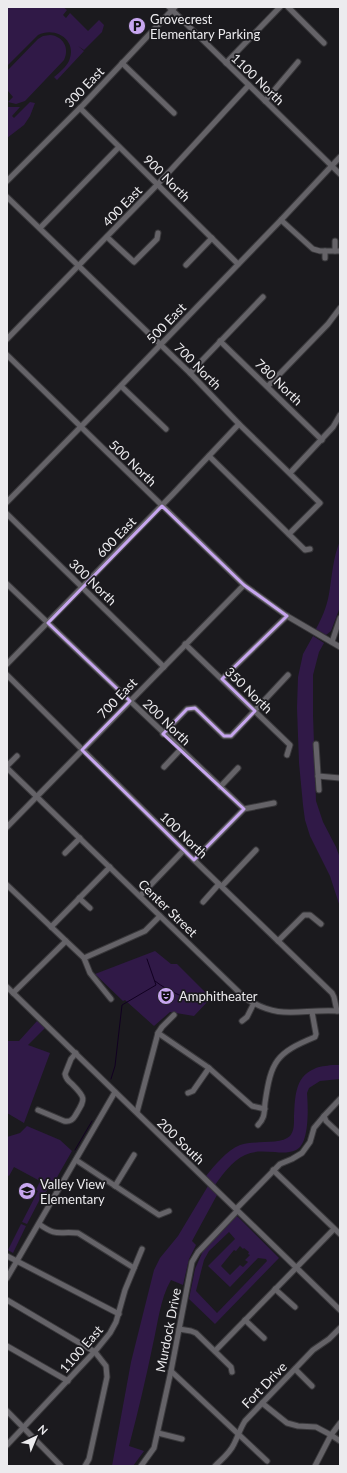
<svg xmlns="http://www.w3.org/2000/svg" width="347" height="1473" font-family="Lato,sans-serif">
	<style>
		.green { fill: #301947; fill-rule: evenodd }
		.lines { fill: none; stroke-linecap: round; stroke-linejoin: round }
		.stream { stroke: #110021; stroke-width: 1 }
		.minor-casing { stroke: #39383b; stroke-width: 7 }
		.minor { stroke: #656368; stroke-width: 5 }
		.marked { fill: none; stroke: #c7a6ef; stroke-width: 3; stroke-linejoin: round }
		.labels { text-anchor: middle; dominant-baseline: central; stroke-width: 3.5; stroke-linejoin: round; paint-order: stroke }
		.poi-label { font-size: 13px; fill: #ecebee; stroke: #1b1a1e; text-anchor: start }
		.street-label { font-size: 13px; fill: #ecebee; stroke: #1b1a1e }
	</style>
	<rect width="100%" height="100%" fill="#1b1a1e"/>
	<g class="green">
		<path d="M7,7H63L67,10L63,15L66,18L70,13L88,31L99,20L104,25L102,32L84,50L78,46L84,51L57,80L54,77C59,73 66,67 69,61C78,41 56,26 38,35L7,66Z"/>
		<path d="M50,35C63,36 70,48 64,60L25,101L16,104L8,102L13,97L8,91L7,92V71L38,39L43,36Z"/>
		<path d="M30,102L35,103L30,116L24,125L7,138V107H20L12,116L14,118Z"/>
		<path d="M340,541V607L331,631L326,635L316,629C322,618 327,606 329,594C332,576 333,557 340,541Z"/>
		<path d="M313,636L324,643L319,652L313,675V715L316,801L323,822L336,847L340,858V907L330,876L310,836L305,820L303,805L299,763L297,708L298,677L303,654Z"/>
		<path d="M155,951L171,964H177L211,998L194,1016L170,1012L154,1026L125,1000L123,1001L95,974Z"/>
		<path d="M37,1021L45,1028L28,1045L50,1053L24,1123L7,1113V1041H19Z"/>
		<path d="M332,1065H340V1079L320,1081L309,1088L307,1093C308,1106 310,1144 296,1150C289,1153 282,1153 275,1152C265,1152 255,1150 245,1155C232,1161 223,1174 215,1185L206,1176C215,1165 226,1151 240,1145C254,1140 281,1145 290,1136C294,1131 294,1125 294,1119C295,1100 294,1077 314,1069C319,1066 326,1066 332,1065Z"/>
		<path d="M27,1126L60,1140L72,1151L56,1179L40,1199L27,1224L22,1222L38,1191L36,1190L40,1181L14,1167L9,1176L7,1175V1137L20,1133Z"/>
		<path d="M208,1186L217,1195L192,1241L196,1245L189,1259L183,1285L171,1280C160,1299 158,1323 153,1344C146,1378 138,1412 129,1446L144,1451L133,1466H112L131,1362L154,1270L160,1258L178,1236Z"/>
		<path d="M237,1216L279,1258L215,1324L189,1299L195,1269L203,1251ZM229,1232L235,1239L208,1266L230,1287L258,1258L266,1259L267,1261L217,1313L196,1291L204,1260L209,1251ZM240,1246L243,1249L244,1248L249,1252L248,1254L250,1255L245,1260L248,1262L243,1267L240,1265L230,1275L221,1266L234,1250L236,1251Z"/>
		<path d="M21,1224L26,1226L13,1253L8,1250Z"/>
	</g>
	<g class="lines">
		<g class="stream">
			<path d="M155,981C169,992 188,1000 205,1002"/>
			<path d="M111,1079L115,1066L122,1005L156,985L147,959"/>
			<path d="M75,1150L92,1121"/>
		</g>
		<g class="minor-casing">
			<g id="minor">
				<path d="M169,7L340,174"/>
				<path d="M288,7L324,43"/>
				<path d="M122,63L174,113"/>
				<path d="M226,63L280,7"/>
				<path d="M265,101L298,62"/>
				<path d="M80,108L238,264"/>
				<path d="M7,181L83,105L175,7"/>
				<path d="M7,197L190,373L239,424L320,503L289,534"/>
				<path d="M281,220L313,249L320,251H340"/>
				<path d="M40,228L119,147"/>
				<path d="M107,237L134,262L157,239L158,233"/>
				<path d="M335,241V251"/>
				<path d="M325,258V251"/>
				<path d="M186,265L212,238"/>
				<path d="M7,339L157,185L249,85"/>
				<path d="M220,341L322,440"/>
				<path d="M7,355L244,585L287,616L340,647"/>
				<path d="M190,373L263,297"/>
				<path d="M121,386L166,429"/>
				<path d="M268,386L328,324L340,308"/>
				<path d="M209,456L305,550L310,549"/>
				<path d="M290,473L333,427L340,415"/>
				<path d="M7,502L110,397L281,220L340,157"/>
				<path d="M7,514L164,667"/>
				<path d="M7,584L244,809"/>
				<path d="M332,642L340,618"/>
				<path d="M185,644L290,745L287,755"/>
				<path d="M7,664L172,495L239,424"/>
				<path d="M7,675L194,860L332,993L334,997L337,1011"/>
				<path d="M222,679L287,616"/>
				<path d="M163,734L187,709L195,708L224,736H231L288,675"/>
				<path d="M316,744L319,790"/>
				<path d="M7,766L17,756"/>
				<path d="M164,767L180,750"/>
				<path d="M7,768L245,998C282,1022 301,1008 339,1011"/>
				<path d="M318,776L340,778"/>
				<path d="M220,787L238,768"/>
				<path d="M7,827L244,585"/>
				<path d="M65,853L80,838"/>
				<path d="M194,860L244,809L274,803"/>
				<path d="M7,885L84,958L90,973L111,999"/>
				<path d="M222,886L256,850"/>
				<path d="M140,896L184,850"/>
				<path d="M79,898L90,908"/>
				<path d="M203,902L219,884"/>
				<path d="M51,927L110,867"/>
				<path d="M278,941L304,915H310L321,924"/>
				<path d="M84,958L145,931L160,916"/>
				<path d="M7,987L340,1310"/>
				<path d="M13,993L66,941"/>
				<path d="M242,1021L247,1017L254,1003"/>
				<path d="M158,1033L209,1068L252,1106L265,1109"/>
				<path d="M188,1093L193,1091L209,1068"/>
				<path d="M38,1110L64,1121C69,1122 72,1121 75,1116C85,1099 87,1099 72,1084C68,1081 66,1079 65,1074L71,1059L76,1053"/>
				<path d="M137,1112L158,1033L162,1027L174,1015"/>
				<path d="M324,1116L326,1121L340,1134"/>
				<path d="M258,1125C265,1118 264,1113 265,1103C271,1061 276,1053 315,1037L316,1034L312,1012"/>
				<path d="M76,1160L159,1215L169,1211"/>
				<path d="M273,1170L340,1234"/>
				<path d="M115,1186L134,1155"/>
				<path d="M236,1209L280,1164L292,1159L302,1153L310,1142L314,1128L324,1116L340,1099"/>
				<path d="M39,1224C57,1237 58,1231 78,1233L134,1268"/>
				<path d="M7,1256L119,1314"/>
				<path d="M7,1278L115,1092"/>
				<path d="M275,1289L295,1307"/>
				<path d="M7,1300L95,1352L106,1366L107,1377L89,1459L85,1466"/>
				<path d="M245,1320L264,1338"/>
				<path d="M179,1329L191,1331L196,1333L231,1367L232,1372"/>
				<path d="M7,1346L68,1381"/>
				<path d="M215,1351L334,1229"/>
				<path d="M295,1369L312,1386"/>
				<path d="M171,1371L267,1461"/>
				<path d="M262,1403L287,1423L298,1426L316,1427L331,1435L340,1441"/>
				<path d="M7,1411L61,1466"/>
				<path d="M158,1433L182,1439"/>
				<path d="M7,1445L97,1349L110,1333L116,1322L125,1290L142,1249"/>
				<path d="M141,1466L154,1448L171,1371L192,1262L198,1252L237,1211"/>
				<path d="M215,1466C222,1459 230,1453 234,1444C238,1436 240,1429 245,1421L313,1350L329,1339L340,1328"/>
				<path d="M315,1466L331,1435L340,1423"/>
			</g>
		</g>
		<use href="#minor" class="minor"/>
	</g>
	<path class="marked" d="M162,506L244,585L287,616L222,679L255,711L231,736H224L195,708L187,709L163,734L244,809L194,860L82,750L130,701L48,623Z"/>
	<defs>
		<g id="parking-disc" transform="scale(0.9)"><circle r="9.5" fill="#c7a6ef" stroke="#1b1a1e"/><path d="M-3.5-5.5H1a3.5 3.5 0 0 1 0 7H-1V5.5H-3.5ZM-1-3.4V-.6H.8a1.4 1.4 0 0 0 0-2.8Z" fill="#111"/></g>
		<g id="theatre-disc" transform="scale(0.9)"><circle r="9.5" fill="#c7a6ef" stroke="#1b1a1e"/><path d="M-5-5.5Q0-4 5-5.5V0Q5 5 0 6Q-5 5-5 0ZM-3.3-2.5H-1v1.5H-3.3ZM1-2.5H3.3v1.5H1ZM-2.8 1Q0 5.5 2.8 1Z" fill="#111"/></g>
		<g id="school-disc" transform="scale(0.9)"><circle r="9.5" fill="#c7a6ef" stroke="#1b1a1e"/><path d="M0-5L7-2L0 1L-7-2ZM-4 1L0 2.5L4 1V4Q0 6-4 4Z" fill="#111"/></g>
	</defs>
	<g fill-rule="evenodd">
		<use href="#parking-disc" x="137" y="26"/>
		<use href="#theatre-disc" x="166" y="996"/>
		<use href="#school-disc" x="27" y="1191"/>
	</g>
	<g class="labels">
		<g class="poi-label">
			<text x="150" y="19">Grovecrest<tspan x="150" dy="15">Elementary Parking</tspan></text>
			<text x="179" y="996">Amphitheater</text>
			<text x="40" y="1184">Valley View<tspan x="40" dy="15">Elementary</tspan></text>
		</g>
		<g class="street-label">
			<text transform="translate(258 79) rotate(44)">1100 North</text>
			<text transform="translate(84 87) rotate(-46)">300 East</text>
			<text transform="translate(167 178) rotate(45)">900 North</text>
			<text transform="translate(122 206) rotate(-46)">400 East</text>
			<text transform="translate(166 323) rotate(-46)">500 East</text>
			<text transform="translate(198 366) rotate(45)">700 North</text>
			<text transform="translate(279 382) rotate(44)">780 North</text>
			<text transform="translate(133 463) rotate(44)">500 North</text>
			<text transform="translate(116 537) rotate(-46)">600 East</text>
			<text transform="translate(93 582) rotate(44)">300 North</text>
			<text transform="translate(249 690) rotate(44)">350 North</text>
			<text transform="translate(117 698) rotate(-46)">700 East</text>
			<text transform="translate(167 722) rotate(44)">200 North</text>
			<text transform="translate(184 835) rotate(44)">100 North</text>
			<text transform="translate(168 908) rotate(44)">Center Street</text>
			<text transform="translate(181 1141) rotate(44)">200 South</text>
			<text transform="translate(168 1330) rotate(-79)">Murdock Drive</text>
			<text transform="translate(81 1349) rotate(-49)">1100 East</text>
			<text transform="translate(264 1385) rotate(-46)">Fort Drive</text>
		</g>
	</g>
	<rect width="347" height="1473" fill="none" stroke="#ecebee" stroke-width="16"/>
	<g transform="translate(36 1437) rotate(44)" stroke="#1b1a1e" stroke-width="3" paint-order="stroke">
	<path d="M0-3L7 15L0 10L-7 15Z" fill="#ecebee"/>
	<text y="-6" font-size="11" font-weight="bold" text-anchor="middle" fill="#ecebee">N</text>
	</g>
</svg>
